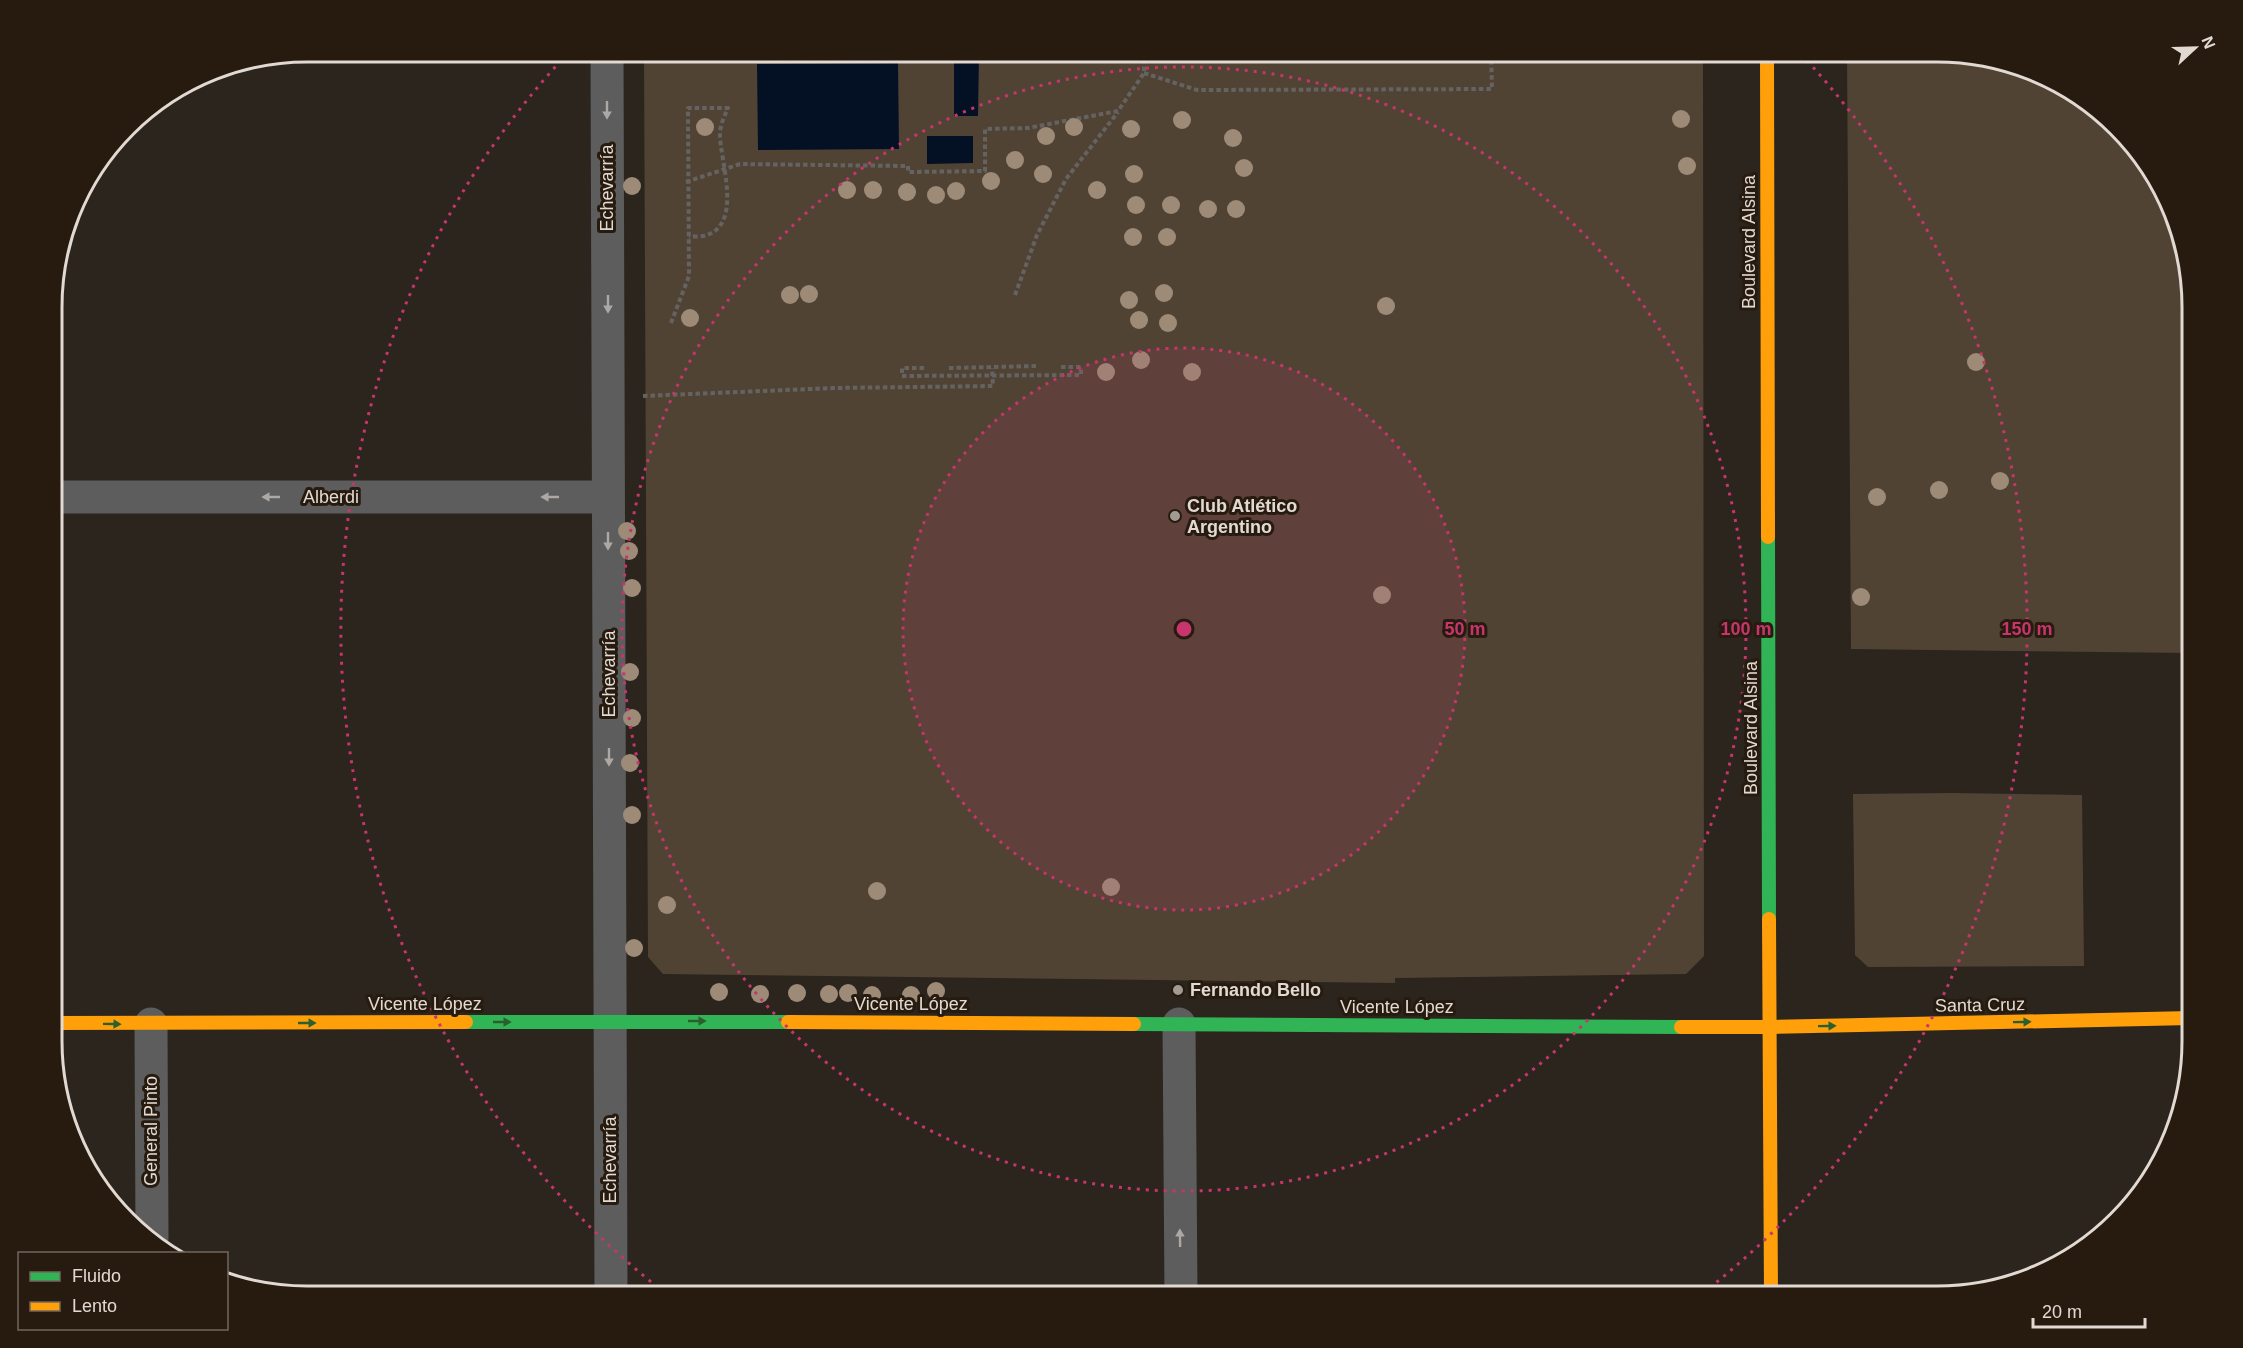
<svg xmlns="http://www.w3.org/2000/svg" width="2243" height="1348" font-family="Helvetica,sans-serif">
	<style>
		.green { fill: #514334 }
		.water { fill: #041023 }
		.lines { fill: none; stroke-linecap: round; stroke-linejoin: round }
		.path { stroke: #656362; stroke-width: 4; stroke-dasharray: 4.5 3; stroke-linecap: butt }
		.street { stroke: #5d5d5e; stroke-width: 33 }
		.fast { stroke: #30b455; stroke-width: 14 }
		.slow { stroke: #ff9f0a; stroke-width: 14 }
		.tree { fill: #9d8b78 }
		.oneway { fill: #ada8a4 }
		.oneway2 { fill: #2b602e }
		.ring { fill: none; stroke: #c7356d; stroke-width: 3; stroke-dasharray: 3 6 }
		.poi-dot { fill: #a29b93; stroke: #271b0f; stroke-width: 2 }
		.labels { text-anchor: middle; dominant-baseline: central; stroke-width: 6; stroke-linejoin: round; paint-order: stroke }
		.street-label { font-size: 18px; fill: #e2dad2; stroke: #271b0f }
		.poi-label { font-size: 18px; font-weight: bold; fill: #e2dad2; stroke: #271b0f; text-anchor: start }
		.rim { fill: none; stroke: #e2dad2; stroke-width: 3 }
		.centre { fill: #c7356d; stroke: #271b0f; stroke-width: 3 }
		.ring-label { font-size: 18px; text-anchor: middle; font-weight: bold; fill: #c7356d; stroke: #271b0f; stroke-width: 6; stroke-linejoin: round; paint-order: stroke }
	</style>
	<rect width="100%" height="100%" fill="#2b251e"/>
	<g class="green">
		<path d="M644,51H1703L1704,956L1686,974L1395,978V983L663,974L648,957Z"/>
		<path d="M1847,51H1937L2003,60L2065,85L2149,165L2179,225L2191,289V653L1851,649Z"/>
		<path d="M1952,793L2082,795L2084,966L1868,967L1855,955L1853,794Z"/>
	</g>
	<g class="water">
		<path d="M954,51H979L978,116H954Z"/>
		<path d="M898,63L899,149L758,150L757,64Z"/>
		<path d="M927,136H973V163L927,164Z"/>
	</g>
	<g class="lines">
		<g class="path">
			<path d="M1144,73L1197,90L1492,89L1491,51"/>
			<path d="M686,182L740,164L908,166V172L985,171V129L1028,128L1118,111L1144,73V51"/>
			<path d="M1015,295L1037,235L1066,179L1118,112"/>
			<path d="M671,323L689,276L688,108H728C724,117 720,125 720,135C720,160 743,223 707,235C702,237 694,236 689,237"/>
			<path d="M924,368H902V376L1081,375V367H1060"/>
			<path d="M949,368L1037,366"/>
			<path d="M643,396L834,388L993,386L992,368"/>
		</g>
		<g class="street">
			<path d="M607,51L611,1297"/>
			<path d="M53,497H608"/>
			<path d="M151,1024L152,1238"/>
			<path d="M1179,1024L1181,1297"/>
		</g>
		<g class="fast">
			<path d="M1768,537L1769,919"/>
			<path d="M466,1022H788"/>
			<path d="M1134,1024L1681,1027"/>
		</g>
		<g class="slow">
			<path d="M1767,51L1768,537"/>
			<path d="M1769,919L1771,1297"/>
			<path d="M788,1022L1134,1024"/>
			<path d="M53,1023L466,1022"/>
			<path d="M1681,1027H1769L2191,1018"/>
		</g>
	</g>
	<g class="tree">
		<circle cx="1681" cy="119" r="9"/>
		<circle cx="1182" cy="120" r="9"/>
		<circle cx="705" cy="127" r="9"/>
		<circle cx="1074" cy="127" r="9"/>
		<circle cx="1131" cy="129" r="9"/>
		<circle cx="1046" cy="136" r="9"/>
		<circle cx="1233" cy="138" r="9"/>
		<circle cx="1015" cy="160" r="9"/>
		<circle cx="1687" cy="166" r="9"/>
		<circle cx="1244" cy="168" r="9"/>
		<circle cx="1043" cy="174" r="9"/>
		<circle cx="1134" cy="174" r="9"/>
		<circle cx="991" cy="181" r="9"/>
		<circle cx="632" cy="186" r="9"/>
		<circle cx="847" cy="190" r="9"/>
		<circle cx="873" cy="190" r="9"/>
		<circle cx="1097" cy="190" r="9"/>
		<circle cx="956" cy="191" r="9"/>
		<circle cx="907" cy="192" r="9"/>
		<circle cx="936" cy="195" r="9"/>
		<circle cx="1136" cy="205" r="9"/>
		<circle cx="1171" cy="205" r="9"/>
		<circle cx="1208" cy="209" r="9"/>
		<circle cx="1236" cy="209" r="9"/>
		<circle cx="1133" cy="237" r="9"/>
		<circle cx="1167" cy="237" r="9"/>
		<circle cx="1164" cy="293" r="9"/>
		<circle cx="809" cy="294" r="9"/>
		<circle cx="790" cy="295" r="9"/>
		<circle cx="1129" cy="300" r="9"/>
		<circle cx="1386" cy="306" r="9"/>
		<circle cx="690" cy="318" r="9"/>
		<circle cx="1139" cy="320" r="9"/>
		<circle cx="1168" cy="323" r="9"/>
		<circle cx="1141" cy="360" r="9"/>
		<circle cx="1976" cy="362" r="9"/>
		<circle cx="1106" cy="372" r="9"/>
		<circle cx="1192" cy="372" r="9"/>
		<circle cx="2000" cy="481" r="9"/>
		<circle cx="1939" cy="490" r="9"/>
		<circle cx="1877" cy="497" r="9"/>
		<circle cx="627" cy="531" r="9"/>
		<circle cx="629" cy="551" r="9"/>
		<circle cx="632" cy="588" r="9"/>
		<circle cx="1382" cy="595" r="9"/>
		<circle cx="1861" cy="597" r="9"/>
		<circle cx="630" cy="672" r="9"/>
		<circle cx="632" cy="718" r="9"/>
		<circle cx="630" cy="763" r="9"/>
		<circle cx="632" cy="815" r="9"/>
		<circle cx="1111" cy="887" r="9"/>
		<circle cx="877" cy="891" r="9"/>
		<circle cx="667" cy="905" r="9"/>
		<circle cx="634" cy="948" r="9"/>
		<circle cx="936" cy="991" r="9"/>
		<circle cx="719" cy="992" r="9"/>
		<circle cx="797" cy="993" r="9"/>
		<circle cx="848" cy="993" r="9"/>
		<circle cx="760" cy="994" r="9"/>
		<circle cx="829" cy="994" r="9"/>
		<circle cx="872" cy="995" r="9"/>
		<circle cx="911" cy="995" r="9"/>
	</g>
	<defs><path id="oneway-solid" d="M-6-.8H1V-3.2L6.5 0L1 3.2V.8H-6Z" transform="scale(1.5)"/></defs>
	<g class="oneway">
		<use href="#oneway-solid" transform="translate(607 110) rotate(90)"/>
		<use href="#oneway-solid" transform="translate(608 304) rotate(90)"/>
		<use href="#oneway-solid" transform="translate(271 497) rotate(-180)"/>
		<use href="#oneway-solid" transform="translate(550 497) rotate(-180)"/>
		<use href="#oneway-solid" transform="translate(608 541) rotate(90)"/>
		<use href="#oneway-solid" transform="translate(609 757) rotate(90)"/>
		<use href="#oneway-solid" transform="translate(1180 1238) rotate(-91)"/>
	</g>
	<g class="oneway2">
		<use href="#oneway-solid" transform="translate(697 1021)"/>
		<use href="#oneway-solid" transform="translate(502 1022)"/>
		<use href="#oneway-solid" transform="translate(2022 1022) rotate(-1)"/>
		<use href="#oneway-solid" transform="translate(307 1023)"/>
		<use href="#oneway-solid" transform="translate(112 1024) rotate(1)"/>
		<use href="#oneway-solid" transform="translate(1827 1026) rotate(-1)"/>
	</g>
	<circle cx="1184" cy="629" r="281" fill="#c7356d" fill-opacity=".12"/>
	<g class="ring">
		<circle cx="1184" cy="629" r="281"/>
		<circle cx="1184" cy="629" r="562"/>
		<path d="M665 1293A843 843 0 0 1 567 54M1801 54A843 843 0 0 1 1703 1293"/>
	</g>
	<g class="poi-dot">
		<circle cx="1175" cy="516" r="6"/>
		<circle cx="1178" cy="990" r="6"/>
	</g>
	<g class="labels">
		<g class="street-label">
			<text transform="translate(607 188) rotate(-90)">Echevarría</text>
			<text transform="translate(1749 242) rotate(-90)">Boulevard Alsina</text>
			<text x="331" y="497">Alberdi</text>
			<text transform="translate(609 674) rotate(-90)">Echevarría</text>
			<text transform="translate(1751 728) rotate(-90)">Boulevard Alsina</text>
			<text x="425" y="1004">Vicente López</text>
			<text x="911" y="1004">Vicente López</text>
			<text transform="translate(1980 1005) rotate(-1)">Santa Cruz</text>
			<text x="1397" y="1007">Vicente López</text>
			<text transform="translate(151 1131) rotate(-90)">General Pinto</text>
			<text transform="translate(610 1160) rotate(-90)">Echevarría</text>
		</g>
		<g class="poi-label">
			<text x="1187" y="506">Club Atlético<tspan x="1187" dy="21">Argentino</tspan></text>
			<text x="1190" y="990">Fernando Bello</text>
		</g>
	</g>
	<path d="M0 0H2243V1348H0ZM307 62H1937A245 245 0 0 1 2182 307V1041A245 245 0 0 1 1937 1286H307A245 245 0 0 1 62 1041V307A245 245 0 0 1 307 62Z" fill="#271b0f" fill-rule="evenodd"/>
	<path class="rim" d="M307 62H1937A245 245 0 0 1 2182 307V1041A245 245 0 0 1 1937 1286H307A245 245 0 0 1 62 1041V307A245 245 0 0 1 307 62Z"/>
	<circle cx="1184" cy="629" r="9" class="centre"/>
	<g class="ring-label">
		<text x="1465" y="635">50 m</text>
		<text x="1746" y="635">100 m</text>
		<text x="2027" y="635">150 m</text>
	</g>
	<rect x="18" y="1252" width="210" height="78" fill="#271b0f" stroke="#72675d" stroke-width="1.5"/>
	<rect x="30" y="1272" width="30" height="9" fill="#30b455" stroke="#72675d" stroke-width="1.5"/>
	<text x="72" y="1282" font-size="18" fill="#e2dad2">Fluido</text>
	<rect x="30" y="1302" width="30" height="9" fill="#ff9f0a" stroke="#72675d" stroke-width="1.5"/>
	<text x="72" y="1312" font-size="18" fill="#e2dad2">Lento</text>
	<g transform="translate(2195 48) rotate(68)" stroke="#271b0f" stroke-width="4.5" paint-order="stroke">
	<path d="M0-4.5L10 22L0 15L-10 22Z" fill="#e2dad2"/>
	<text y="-9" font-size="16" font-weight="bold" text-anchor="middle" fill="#e2dad2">N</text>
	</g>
	<path d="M2033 1318v9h112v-9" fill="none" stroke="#e2dad2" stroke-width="3"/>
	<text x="2042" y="1318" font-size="18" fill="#e2dad2" stroke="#271b0f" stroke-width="4.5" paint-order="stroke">20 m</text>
</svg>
